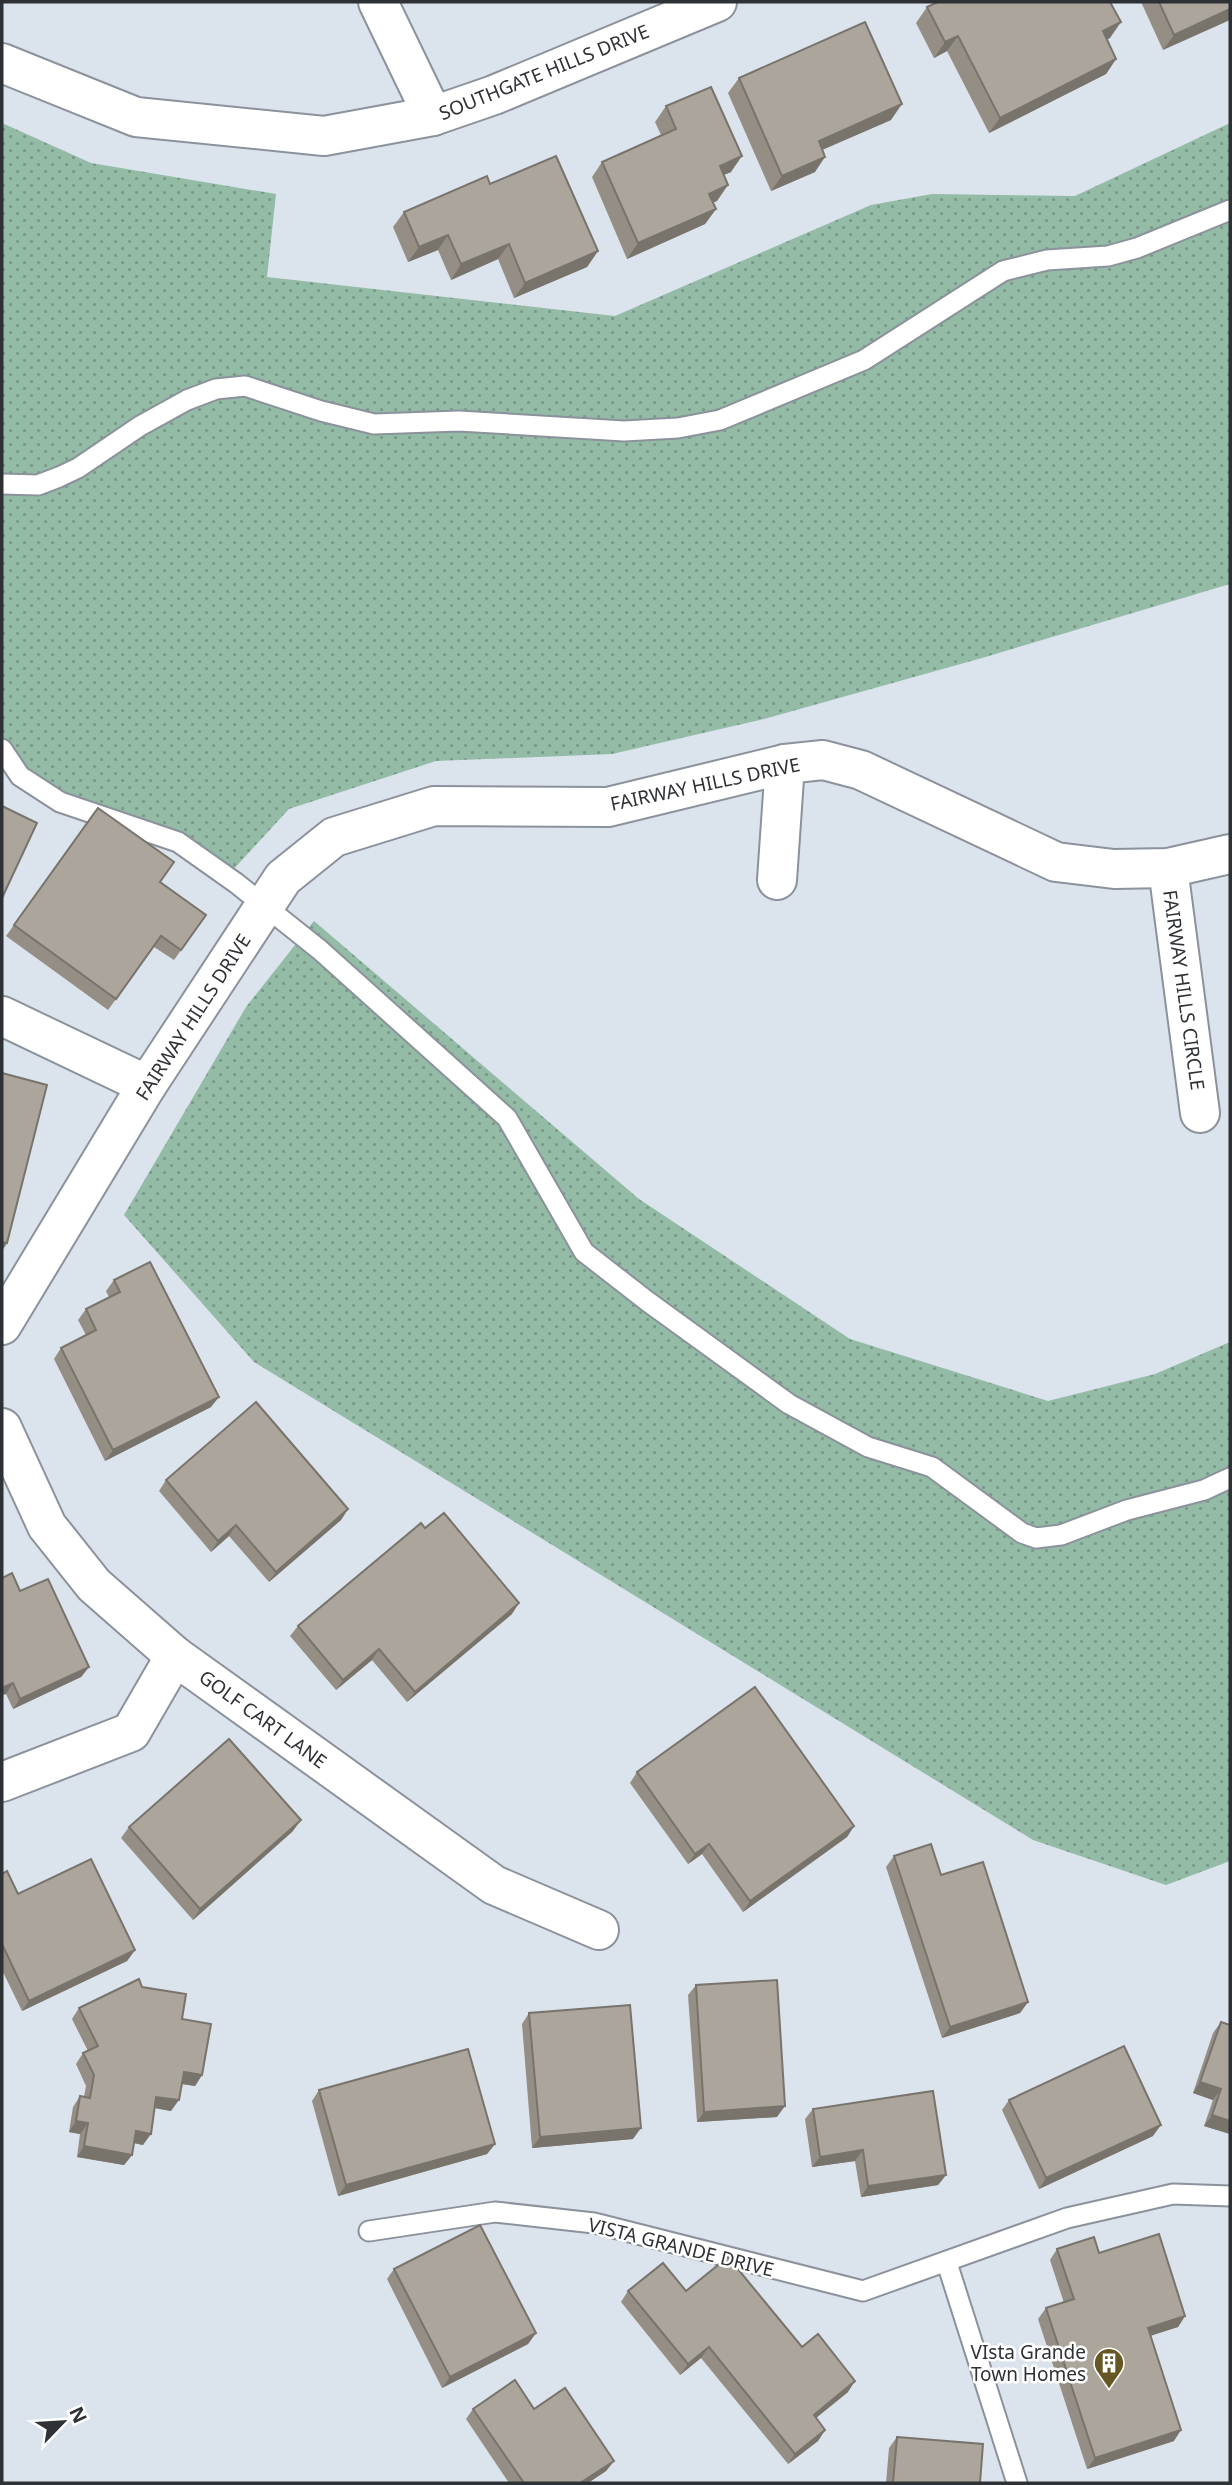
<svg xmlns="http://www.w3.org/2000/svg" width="1232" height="2485" font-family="'Noto Sans',sans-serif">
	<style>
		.grass { fill: url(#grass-dots) }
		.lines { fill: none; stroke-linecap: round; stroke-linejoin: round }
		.service-casing { stroke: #8b929b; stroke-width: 23 }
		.minor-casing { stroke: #8b929b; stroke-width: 42 }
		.service { stroke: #fff; stroke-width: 19 }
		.minor { stroke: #fff; stroke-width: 38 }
		.wall { fill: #948e85 }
		.shaded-wall { fill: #78746c }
		.building { fill: #aca59b; stroke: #78746c; stroke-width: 2 }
		.labels { text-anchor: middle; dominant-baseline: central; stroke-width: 5; stroke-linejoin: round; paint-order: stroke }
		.street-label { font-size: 19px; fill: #2e3135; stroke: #fff }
		.poi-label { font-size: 19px; fill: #2e3135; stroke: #fff; text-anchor: end }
	</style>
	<defs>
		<pattern id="grass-dots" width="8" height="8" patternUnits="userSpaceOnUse" patternTransform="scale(1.75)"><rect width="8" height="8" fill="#93bba6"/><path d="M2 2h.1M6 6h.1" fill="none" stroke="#789988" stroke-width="1.8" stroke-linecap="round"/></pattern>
	</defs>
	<rect width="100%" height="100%" fill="#dbe3ed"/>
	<g class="grass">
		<path d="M2,123L91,163L276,194L267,277L615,316L871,205L932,194L1075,196L1230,123V584L982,658L764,719L612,754L436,761L289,809L231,872L67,797L2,755Z"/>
		<path d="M314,921L639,1199L850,1339L1048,1401L1155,1374L1230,1342V1861L1166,1885L1033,1840L254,1362L124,1215L246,1007Z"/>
	</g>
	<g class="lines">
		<g class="service-casing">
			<g id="service">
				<path d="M2,484L38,485L59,477L78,468L140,426L187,400L216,389L245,386L321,411L374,424L459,421L624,431L678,428L720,420L864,360L1003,271L1047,260L1108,256L1137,248L1230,210"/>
				<path d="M2,749L20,776L60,802L178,842L236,883L320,950L507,1118L584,1252L647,1301L789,1404L868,1447L932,1467L1022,1533L1036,1538L1061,1535L1127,1510L1204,1490L1230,1478"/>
				<path d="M369,2231L495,2212L594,2223L863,2291L1067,2218L1173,2194L1230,2196"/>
				<path d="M947,2263L1017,2483"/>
			</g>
		</g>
		<g class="minor-casing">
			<g id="minor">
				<path d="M378,2L433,116"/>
				<path d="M2,63L136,117L324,136L433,116L494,95L717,2"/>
				<path d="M1168,868L1200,1113"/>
				<path d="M777,880L785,764"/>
				<path d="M2,1016L147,1085"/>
				<path d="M2,1325L147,1085L283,878L334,837L434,806L608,807L785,764L823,760L861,770L1056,862L1114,869L1168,868L1230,854"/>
				<path d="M2,1428L47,1526L94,1585L175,1656L494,1885L599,1930"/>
				<path d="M2,1782L131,1732L175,1656"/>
			</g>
		</g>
		<use href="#service" class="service"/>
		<use href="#minor" class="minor"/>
	</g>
	<g class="wall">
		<path d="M1141,2H1230L1163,50Z"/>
		<path d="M927,7L1110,38L1107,39L1116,59L1106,74L989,133L947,51L934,58L916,23Z"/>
		<path d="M739,78L891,120L822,150L815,172L771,191L728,93Z"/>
		<path d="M666,106L731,172L723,175L717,201L713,202L716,209L705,224L627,259L592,177L602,162L661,135L655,122Z"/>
		<path d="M490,184L598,251L587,267L514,298L498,259L451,280L438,250L408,262L393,227L404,212Z"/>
		<path d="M98,808L160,882L206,915L174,960L154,947L108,1010L6,936Z"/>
		<path d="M114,1280L211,1407L105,1461L54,1359L61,1348L86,1335L78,1320L86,1309L109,1297L106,1291Z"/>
		<path d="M166,1480L348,1509L341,1520L269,1582L229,1536L211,1552L159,1491Z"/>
		<path d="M2,1578L20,1591L89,1667L81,1677L13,1709L6,1694L2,1695Z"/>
		<path d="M512,1614L407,1702L372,1660L336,1690L290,1636L298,1626Z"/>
		<path d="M637,1772L854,1826L847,1837L743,1912L702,1854L688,1864L630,1783Z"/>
		<path d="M129,1827L293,1831L193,1920L121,1838Z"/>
		<path d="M894,1856L941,1875L1028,2002L1020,2013L942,2038L886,1867Z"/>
		<path d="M2,1874L18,1894L135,1950L127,1961L22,2011L2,1970Z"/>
		<path d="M696,1985L777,2117L697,2122L688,1995Z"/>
		<path d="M142,1987L182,2019L202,2075L195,2086L182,2084L171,2111L155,2108L143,2145L134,2143L132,2155L124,2165L77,2157L80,2134L69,2132L73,2107L80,2096L84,2097L86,2086L76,2064L83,2053L88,2051L72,2019L79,2008Z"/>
		<path d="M529,2013L633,2139L532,2148L522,2024Z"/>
		<path d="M1221,2022L1230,2025V2134L1204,2126L1213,2100L1193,2093L1213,2033Z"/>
		<path d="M319,2090L495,2144L487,2154L338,2196L312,2101Z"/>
		<path d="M1009,2100L1153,2136L1039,2189L1002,2110Z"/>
		<path d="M813,2109L946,2175L938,2185L861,2197L855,2161L812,2167L805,2119Z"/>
		<path d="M1057,2249L1099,2253L1185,2316L1178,2327L1151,2335L1174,2441L1087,2469L1038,2319L1046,2308L1064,2303L1050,2260Z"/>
		<path d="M394,2269L536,2333L528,2344L442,2388L387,2279Z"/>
		<path d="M628,2291H686L802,2347L848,2392L816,2418L825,2430L818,2441L788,2464L701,2358L680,2375L621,2302Z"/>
		<path d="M473,2409H534L614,2461L606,2471L588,2483H509L466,2419Z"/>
		<path d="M897,2437L980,2483H886L889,2448Z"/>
	</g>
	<g class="shaded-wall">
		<path d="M1230,9V20L1163,50L1174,35Z"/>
		<path d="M1121,22L1110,38L1092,47L1103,31Z"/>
		<path d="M958,36L947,51L934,58L945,42Z"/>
		<path d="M1116,59L1106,74L989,133L1000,118Z"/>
		<path d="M902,104L891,120L808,156L819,141Z"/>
		<path d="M742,156L731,172L709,181L720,166Z"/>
		<path d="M825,157L815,172L771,191L782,176Z"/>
		<path d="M728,185L717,201L698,209L709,194Z"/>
		<path d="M716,209L705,224L627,259L638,243Z"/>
		<path d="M448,235L438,250L408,262L419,247Z"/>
		<path d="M509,244L498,259L451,280L461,264Z"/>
		<path d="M598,251L587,267L514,298L525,283Z"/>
		<path d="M2,1242L7,1243L2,1251Z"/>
		<path d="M219,1397L211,1407L105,1461L113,1450Z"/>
		<path d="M348,1509L341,1520L269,1582L276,1572Z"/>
		<path d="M236,1525L229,1536L211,1552L218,1541Z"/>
		<path d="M519,1603L512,1614L407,1702L415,1692Z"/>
		<path d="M379,1649L372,1660L336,1690L343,1680Z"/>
		<path d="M89,1667L81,1677L13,1709L20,1699Z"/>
		<path d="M13,1683L6,1694L2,1695V1688Z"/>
		<path d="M301,1820L293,1831L193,1920L200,1909Z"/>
		<path d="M854,1826L847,1837L743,1912L750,1901Z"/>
		<path d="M709,1844L702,1854L688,1864L695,1854Z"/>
		<path d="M135,1950L127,1961L22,2011L29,2001Z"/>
		<path d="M1028,2002L1020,2013L942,2038L950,2027Z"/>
		<path d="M184,2072L202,2075L195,2086L176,2083Z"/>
		<path d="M1200,2082L1221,2089L1213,2100L1193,2093Z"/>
		<path d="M156,2097L179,2100L171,2111L149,2107Z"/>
		<path d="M785,2106L777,2117L697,2122L704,2112Z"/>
		<path d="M1212,2115L1230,2121V2134L1204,2126Z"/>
		<path d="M76,2121L88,2123L80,2134L69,2132Z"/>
		<path d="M1161,2125L1153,2136L1039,2189L1046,2178Z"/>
		<path d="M641,2128L633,2139L532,2148L540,2137Z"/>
		<path d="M136,2131L151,2134L143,2145L129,2142Z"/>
		<path d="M495,2144L487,2154L338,2196L346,2185Z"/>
		<path d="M84,2146L132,2155L124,2165L77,2157Z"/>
		<path d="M863,2150L855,2161L812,2167L820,2157Z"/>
		<path d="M946,2175L938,2185L861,2197L868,2186Z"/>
		<path d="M1185,2316L1178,2327L1141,2339L1148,2328Z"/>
		<path d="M536,2333L528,2344L442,2388L450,2377Z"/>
		<path d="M709,2347L701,2358L680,2375L688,2364Z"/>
		<path d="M855,2381L848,2392L806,2426L814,2415Z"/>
		<path d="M825,2430L818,2441L788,2464L795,2454Z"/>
		<path d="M1181,2430L1174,2441L1087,2469L1095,2458Z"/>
		<path d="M614,2461L606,2471L588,2483H580Z"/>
	</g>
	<g class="building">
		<path d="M938,2H1110L1121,22L1103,31L1116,59L1000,118L958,36L945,42L927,7Z"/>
		<path d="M1159,2H1230V9L1174,35Z"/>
		<path d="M865,22L902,104L819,141L825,157L782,176L739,78Z"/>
		<path d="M711,87L742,156L720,166L728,185L709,194L716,209L638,243L602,162L676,129L666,106Z"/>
		<path d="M556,156L598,251L525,283L509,244L461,264L448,235L419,247L404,212L487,176L490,184Z"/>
		<path d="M2,806L37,823L2,898Z"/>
		<path d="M98,808L174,862L160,882L206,915L181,950L161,936L116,999L14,925Z"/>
		<path d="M2,1073L47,1085L7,1243L2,1242Z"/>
		<path d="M150,1262L219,1397L113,1450L61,1348L96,1330L86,1309L120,1292L114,1280Z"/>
		<path d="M256,1402L348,1509L276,1572L236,1525L218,1541L166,1480Z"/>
		<path d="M444,1513L519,1603L415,1692L379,1649L343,1680L298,1626L421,1523L425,1528Z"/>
		<path d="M12,1573L20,1591L48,1579L89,1667L20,1699L13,1683L2,1688V1578Z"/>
		<path d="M755,1687L854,1826L750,1901L709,1844L695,1854L637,1772Z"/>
		<path d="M229,1739L301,1820L200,1909L129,1827Z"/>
		<path d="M931,1844L941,1875L983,1862L1028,2002L950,2027L894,1856Z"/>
		<path d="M91,1859L135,1950L29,2001L2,1944V1874L7,1871L18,1894Z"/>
		<path d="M139,1979L142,1987L186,1994L182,2019L211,2024L202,2075L184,2072L179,2100L156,2097L151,2134L136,2131L132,2155L84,2146L88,2123L76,2121L80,2096L90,2098L94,2075L83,2053L98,2046L79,2008Z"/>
		<path d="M777,1980L785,2106L704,2112L696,1985Z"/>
		<path d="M630,2005L641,2128L540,2137L529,2013Z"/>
		<path d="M1221,2022L1230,2025V2121L1212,2115L1221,2089L1200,2082Z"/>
		<path d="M1124,2046L1161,2125L1046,2178L1009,2100Z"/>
		<path d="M468,2049L495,2144L346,2185L319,2090Z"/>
		<path d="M933,2091L946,2175L868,2186L863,2150L820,2157L813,2109Z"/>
		<path d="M480,2225L536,2333L450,2377L394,2269Z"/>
		<path d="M1159,2234L1185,2316L1148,2328L1181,2430L1095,2458L1046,2308L1074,2299L1057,2249L1094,2237L1099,2253Z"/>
		<path d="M728,2257L802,2347L818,2334L855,2381L814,2415L825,2430L795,2454L709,2347L688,2364L628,2291L663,2263L686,2291Z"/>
		<path d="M515,2380L534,2409L565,2388L614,2461L580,2483H524L473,2409Z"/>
		<path d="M897,2437L983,2444L980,2483H893Z"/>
	</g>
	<defs>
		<g id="building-pin" transform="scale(1.575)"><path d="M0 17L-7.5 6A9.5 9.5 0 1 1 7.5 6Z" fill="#655623" stroke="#fff"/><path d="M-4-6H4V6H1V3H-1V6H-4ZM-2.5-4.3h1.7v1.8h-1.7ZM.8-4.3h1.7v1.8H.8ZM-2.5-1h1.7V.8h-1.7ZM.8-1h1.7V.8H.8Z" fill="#fff"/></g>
	</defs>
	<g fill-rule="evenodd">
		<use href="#building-pin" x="1109" y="2363"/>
	</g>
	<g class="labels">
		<g class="street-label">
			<text transform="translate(544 72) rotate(-22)">SOUTHGATE HILLS DRIVE</text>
			<text transform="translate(705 784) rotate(-12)">FAIRWAY HILLS DRIVE</text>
			<text transform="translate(1184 990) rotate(82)">FAIRWAY HILLS CIRCLE</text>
			<text transform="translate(193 1017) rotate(-57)">FAIRWAY HILLS DRIVE</text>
			<text transform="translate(263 1719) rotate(36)">GOLF CART LANE</text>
			<text transform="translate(681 2247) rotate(14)">VISTA GRANDE DRIVE</text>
		</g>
		<g class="poi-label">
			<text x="1086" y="2352">VIsta Grande<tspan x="1086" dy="22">Town Homes</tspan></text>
		</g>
	</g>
	<rect width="1232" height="2485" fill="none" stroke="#2e3135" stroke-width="7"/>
	<g transform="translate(63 2422) rotate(65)" stroke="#ffffff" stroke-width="5" paint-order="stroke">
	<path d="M0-5L12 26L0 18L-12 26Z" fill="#2e3135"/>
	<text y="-10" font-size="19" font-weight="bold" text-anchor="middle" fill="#2e3135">N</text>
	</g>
</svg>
